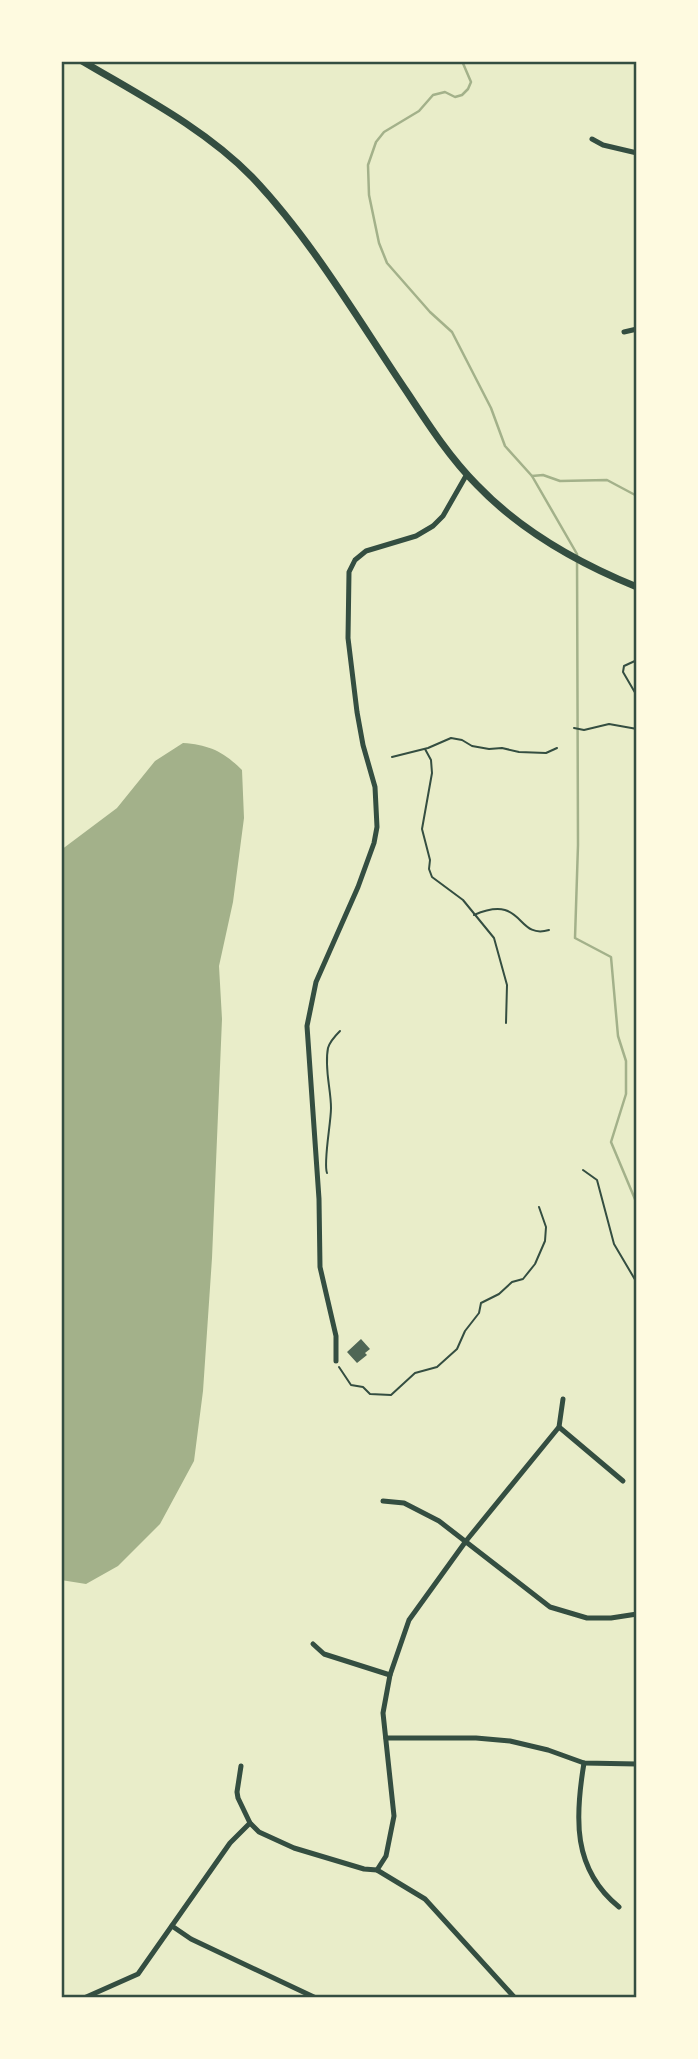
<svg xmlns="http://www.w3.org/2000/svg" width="698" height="2059" font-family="'Varela Round',sans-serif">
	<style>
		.water { fill: #a3b18a }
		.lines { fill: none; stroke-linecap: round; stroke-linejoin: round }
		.stream { stroke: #a3b18a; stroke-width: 2.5 }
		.building { fill: #4f6655 }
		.path { stroke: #344e41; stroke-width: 2 }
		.minor { stroke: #344e41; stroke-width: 5 }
		.secondary { stroke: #344e41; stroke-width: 7 }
		.neatline { fill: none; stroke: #344e41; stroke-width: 2.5 }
	</style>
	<rect width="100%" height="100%" fill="#e9edc9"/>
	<path class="water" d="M183,743C209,745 223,751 242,770L244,818L233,902L219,966L222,1019L212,1258L203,1391L194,1461L160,1524L118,1566L86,1584L61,1580V850L117,808L155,761Z"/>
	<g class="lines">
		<g class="stream">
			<path d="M462,61L471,82L468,89L462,95L455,97L445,92L433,95L419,111L384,132L376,142L368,165L369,195L379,243L387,263L430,312L452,332L491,408L505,446L532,476L577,554L578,845L575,938L611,957L618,1036L626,1061V1094L611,1142L637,1204"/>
			<path d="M532,476L543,475L560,481L607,480L637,496"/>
		</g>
	</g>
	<path class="building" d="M361,1339L370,1349L365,1353L367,1355L357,1363L347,1352Z"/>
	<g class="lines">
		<g class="path">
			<path d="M637,660L624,666L623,672L637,696"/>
			<path d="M574,728L584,730L609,724L637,729"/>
			<path d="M425,749L431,760L432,773L422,829L430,860L429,869L432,877L463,900L494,938L507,985L506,1023"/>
			<path d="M392,757L428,748L451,738L462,740L472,746L489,749L502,748L519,752L546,753L557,748"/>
			<path d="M474,915C525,893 515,940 549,930"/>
			<path d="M583,1170L597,1180L614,1244L637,1283"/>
			<path d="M327,1173C323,1163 331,1123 331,1108C331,1089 324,1068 328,1048C330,1041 335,1036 340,1031"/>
			<path d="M339,1367L351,1385L363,1387L370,1394L391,1395L415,1373L437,1367L457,1349L465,1331L479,1313L481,1303L499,1294L512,1282L523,1279L535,1264L545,1241L546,1227L539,1207"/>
		</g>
		<g class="minor">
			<path d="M592,139L603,145L637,153"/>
			<path d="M624,332L637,329"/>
			<path d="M336,1361V1336L320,1267L319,1199L307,1026L316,982L358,887L374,843L377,827L375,787L363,745L357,712L348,638L349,572L355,560L366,551L416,536L433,526L443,516L467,474"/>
			<path d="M559,1427L623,1481"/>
			<path d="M383,1501L404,1503L439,1521L550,1607L587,1618H611L637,1614"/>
			<path d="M313,1644L324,1654L390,1675"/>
			<path d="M386,1738H476L510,1741L548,1750L584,1763L637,1764"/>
			<path d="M584,1763C575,1817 572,1869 619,1907"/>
			<path d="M241,1766L237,1792L238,1798L250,1823L259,1832L294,1848L364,1869L377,1870L425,1899L515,1998"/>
			<path d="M377,1870L386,1856L394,1816L383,1713L390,1675L409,1620L466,1541L559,1427L563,1399"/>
			<path d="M172,1926L191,1939L316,1998"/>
			<path d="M84,1998L138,1974L230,1843L250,1823"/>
		</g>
		<path class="secondary" d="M82,61C141,96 204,128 252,177C312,240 359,321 407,392C428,424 450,458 477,485C522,532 578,563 637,587"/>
	</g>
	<rect width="698" height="2059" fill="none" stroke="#fefae0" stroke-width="126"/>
	<rect x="63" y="63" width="572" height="1933" class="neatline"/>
</svg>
